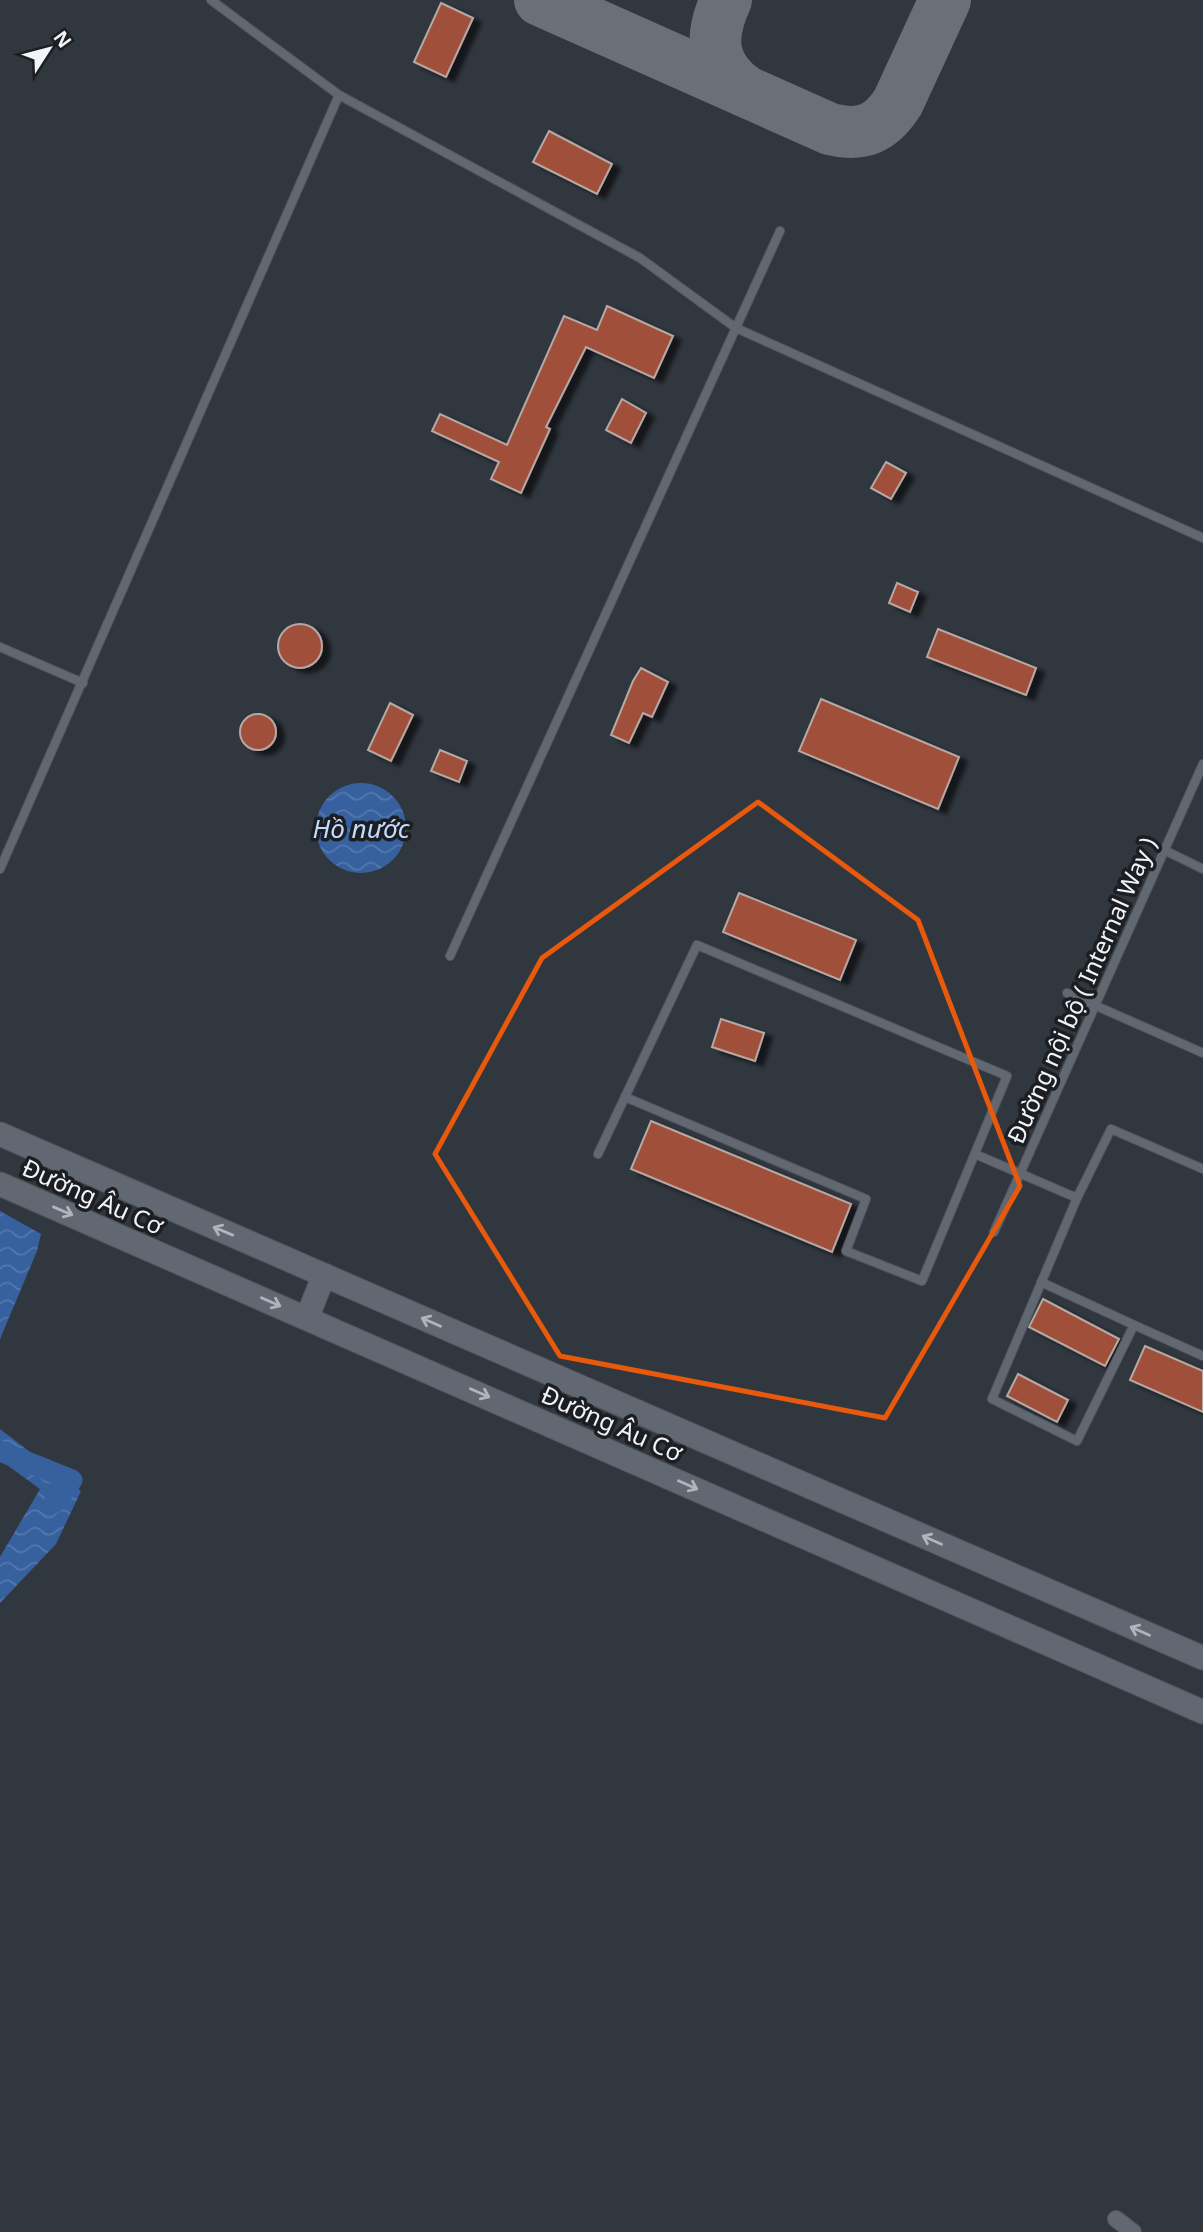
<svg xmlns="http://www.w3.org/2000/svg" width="1203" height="2232" font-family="'Noto Sans',sans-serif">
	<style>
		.water { fill: url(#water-waves) }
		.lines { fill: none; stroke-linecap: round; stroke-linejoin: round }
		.canal { stroke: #37609f; stroke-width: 21 }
		.taxiway { stroke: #6a7077; stroke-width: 52 }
		.building { fill: #a0503b; stroke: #b6a8a4; stroke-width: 2; filter: url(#shadow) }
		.lane-casing { stroke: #51565d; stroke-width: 10 }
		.street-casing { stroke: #51565d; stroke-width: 18 }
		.secondary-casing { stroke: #51565d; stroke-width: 25 }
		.lane { stroke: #616871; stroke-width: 8 }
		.street { stroke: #616871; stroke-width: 16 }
		.secondary { stroke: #616871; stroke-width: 23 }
		.oneway { stroke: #b0b5bc }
		.marked { fill: none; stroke: #e8590c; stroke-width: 5; stroke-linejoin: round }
		.labels { text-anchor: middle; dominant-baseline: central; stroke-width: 7; stroke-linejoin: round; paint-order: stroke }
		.street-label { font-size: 24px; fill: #f1f4fa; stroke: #1c1e22 }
		.water-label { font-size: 26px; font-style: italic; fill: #c3dbff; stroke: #1c1e22 }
	</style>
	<defs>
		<pattern id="water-waves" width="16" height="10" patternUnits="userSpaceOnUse" patternTransform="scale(1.75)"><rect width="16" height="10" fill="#37609f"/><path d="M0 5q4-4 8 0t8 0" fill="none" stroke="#5477ad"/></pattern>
		<filter id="shadow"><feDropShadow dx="8" dy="4.5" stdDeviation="2" flood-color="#0009"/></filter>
	</defs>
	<rect width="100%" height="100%" fill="#31373f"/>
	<g class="water">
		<circle cx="361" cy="828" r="45"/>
		<path d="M0,1211L41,1234L37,1251L0,1339Z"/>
		<path d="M0,1429L81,1491L56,1544L0,1603V1557L40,1489L0,1460Z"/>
	</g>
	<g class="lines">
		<path class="canal" d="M0,1451L72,1480L54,1503"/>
		<g class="taxiway">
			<path d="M540,0L830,129C862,137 881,129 898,102L945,0"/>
			<path d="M726,0C709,37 710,66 745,91"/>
		</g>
	</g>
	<g class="building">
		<path d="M441,3L473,18L446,77L414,62Z"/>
		<path d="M549,131L612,164L597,194L533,162Z"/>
		<path d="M607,306L673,336L654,378L586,347L546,427L550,429L521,493L491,479L499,462L432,431L440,414L507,445L564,316L597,330Z"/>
		<path d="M622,399L646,413L631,443L606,430Z"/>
		<path d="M886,462L906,473L891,499L871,488Z"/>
		<path d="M897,583L918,592L910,612L889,603Z"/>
		<circle cx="300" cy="646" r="22"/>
		<path d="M938,629L1036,668L1026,695L927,657Z"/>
		<path d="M641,668L668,682L652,717L643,713L629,743L611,735L633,681Z"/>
		<path d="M821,699L959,757L938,809L799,751Z"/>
		<path d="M390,703L413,715L391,761L368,750Z"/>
		<circle cx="258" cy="732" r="18"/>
		<path d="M440,750L467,761L459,782L431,771Z"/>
		<path d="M739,893L856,940L840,980L723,932Z"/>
		<path d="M721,1019L764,1033L755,1061L712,1047Z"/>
		<path d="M651,1121L851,1204L832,1252L631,1169Z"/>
		<path d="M1043,1299L1119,1339L1105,1366L1029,1327Z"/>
		<path d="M1145,1346L1203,1371V1412L1130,1380Z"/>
		<path d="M1018,1374L1068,1400L1057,1422L1007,1396Z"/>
	</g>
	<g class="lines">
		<g class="lane-casing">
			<g id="lane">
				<path d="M211,0L339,95"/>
				<path d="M0,647L83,683"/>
				<path d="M1164,850L1203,869"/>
				<path d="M0,869L339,95L640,258L736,328L1203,538"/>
				<path d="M697,945L1007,1076L922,1281L846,1251L866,1199L625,1097Z"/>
				<path d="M450,956L780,231"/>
				<path d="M1067,993L1203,1053"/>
				<path d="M598,1154L625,1097"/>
				<path d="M975,1154L1077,1198L992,1399L1077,1441L1134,1325L1203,1356"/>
				<path d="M1077,1198L1111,1129L1203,1169"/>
				<path d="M994,1232L1203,764"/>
				<path d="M1041,1282L1134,1325"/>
			</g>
		</g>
		<g class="street-casing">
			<path id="street" d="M1116,2219L1133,2232"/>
		</g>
		<g class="secondary-casing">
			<g id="secondary">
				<path d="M0,1134L1203,1658"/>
				<path d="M0,1184L1203,1712"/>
				<path d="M307,1318L324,1275"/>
			</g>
		</g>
		<use href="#lane" class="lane"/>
		<use href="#street" class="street"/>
		<use href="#secondary" class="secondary"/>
	</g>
	<defs><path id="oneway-shaft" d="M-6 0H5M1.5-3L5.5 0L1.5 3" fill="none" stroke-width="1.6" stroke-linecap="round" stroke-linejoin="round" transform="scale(1.75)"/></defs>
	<g class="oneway">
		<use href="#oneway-shaft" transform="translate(63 1211) rotate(23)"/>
		<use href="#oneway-shaft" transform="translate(223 1231) rotate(-157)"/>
		<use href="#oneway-shaft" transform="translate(271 1302) rotate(24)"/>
		<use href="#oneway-shaft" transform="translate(431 1322) rotate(-156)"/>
		<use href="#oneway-shaft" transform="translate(480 1393) rotate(24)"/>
		<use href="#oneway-shaft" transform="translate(688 1485) rotate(24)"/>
		<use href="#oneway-shaft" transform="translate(932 1540) rotate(-156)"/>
		<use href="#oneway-shaft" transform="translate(1140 1631) rotate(-156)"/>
	</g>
	<path class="marked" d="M758,802L918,920L1020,1186L885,1418L560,1356L435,1154L542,958Z"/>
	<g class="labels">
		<g class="street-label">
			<text transform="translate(1081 990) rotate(-66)">Đường nội bộ ( Internal Way )</text>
			<text transform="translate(93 1196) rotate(24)">Đường Âu Cơ</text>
			<text transform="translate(612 1423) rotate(24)">Đường Âu Cơ</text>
		</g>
		<g class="water-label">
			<text x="361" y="828">Hồ nước</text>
		</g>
	</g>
	<g transform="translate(49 49) rotate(54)" stroke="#1c1e22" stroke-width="5" paint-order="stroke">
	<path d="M0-5L12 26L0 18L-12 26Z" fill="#f1f4fa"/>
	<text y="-10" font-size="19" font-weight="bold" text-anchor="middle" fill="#f1f4fa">N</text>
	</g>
</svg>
